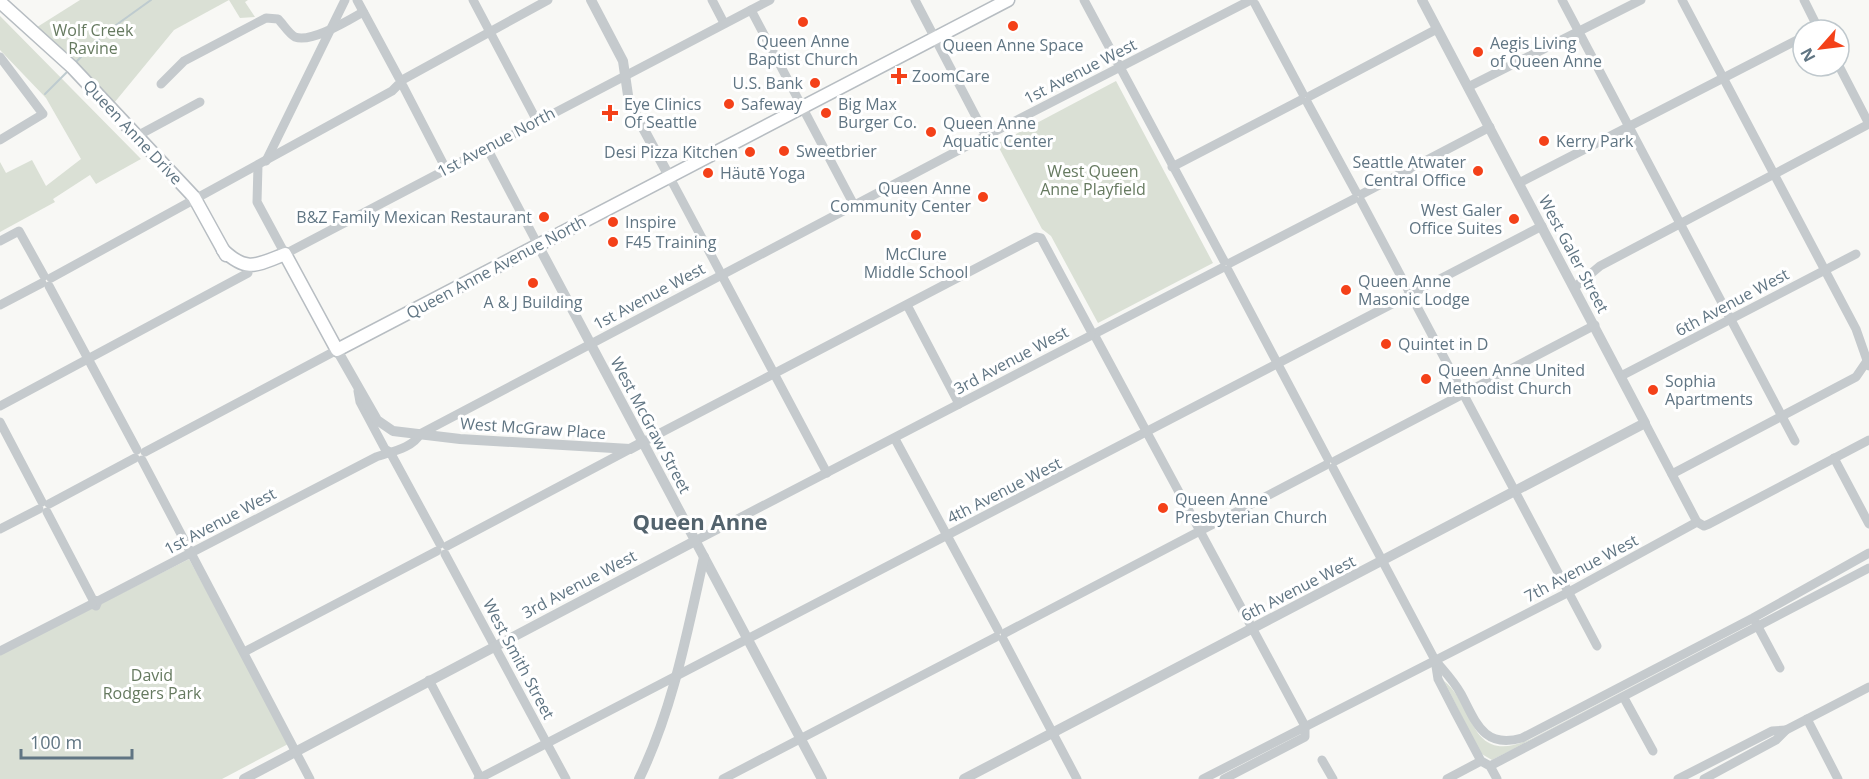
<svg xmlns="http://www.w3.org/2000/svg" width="1869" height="779" font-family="'Open Sans',sans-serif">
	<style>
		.green { fill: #dae0d5 }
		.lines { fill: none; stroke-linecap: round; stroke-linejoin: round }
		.stream { stroke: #becbcf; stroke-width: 2 }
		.secondary-casing { stroke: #b7bdc2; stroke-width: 15 }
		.minor { stroke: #c5cacd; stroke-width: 9 }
		.tertiary { stroke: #c5cacd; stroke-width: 10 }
		.secondary { stroke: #fff; stroke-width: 12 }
		.poi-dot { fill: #f44119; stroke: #fff; stroke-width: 2 }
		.labels { text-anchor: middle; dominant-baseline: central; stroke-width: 6; stroke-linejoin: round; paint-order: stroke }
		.park-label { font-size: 16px; fill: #667a60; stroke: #fff }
		.poi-label { font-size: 16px; fill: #607583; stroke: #fff; text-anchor: start }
		.street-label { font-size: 16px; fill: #607583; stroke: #fff }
		.district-label { font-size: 22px; font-weight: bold; fill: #53636d; stroke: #fff }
	</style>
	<rect width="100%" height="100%" fill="#f8f8f5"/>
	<g class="green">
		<path d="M80,0H248L245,2L255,17L240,18L229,0L174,30L114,103L34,29Z"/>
		<path d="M0,16L141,159L96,184L90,175L53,199L55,202L0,232V162L6,173L32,160L46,186L81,159L46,98L0,50Z"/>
		<path d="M1116,81L1213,263L1098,323L1051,236L1042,229L997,144Z"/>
		<path d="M189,559L290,743L222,779H0V655Z"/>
		<path d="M1750,625L1492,760L1480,753L1444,681C1477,707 1468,767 1531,739Z"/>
	</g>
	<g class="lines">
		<g class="stream">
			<path d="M75,63L105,33L151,0"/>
			<path d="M45,94L69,70"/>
		</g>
		<g class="secondary-casing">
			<g id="secondary">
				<path d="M0,2L72,67L194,197L226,255"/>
				<path d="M223,250C247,273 257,265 285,254L337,350L1008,0"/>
			</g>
		</g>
		<g class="minor">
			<path d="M357,0L399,78"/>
			<path d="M473,0L537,121"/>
			<path d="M712,0L724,23"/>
			<path d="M915,0L986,136"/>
			<path d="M1084,0L1224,261"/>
			<path d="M1562,0L1795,441"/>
			<path d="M1682,0L1856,329L1869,366"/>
			<path d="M1804,0L1819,30"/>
			<path d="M1255,4L1303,94"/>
			<path d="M751,10L854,205"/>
			<path d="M0,57L43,114L0,140"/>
			<path d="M1839,66L1869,124"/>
			<path d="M404,79L548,0"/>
			<path d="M161,84L184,61L266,18L278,19C283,24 289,34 295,37C312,43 349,20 363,12"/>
			<path d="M403,86L446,169"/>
			<path d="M1468,87L1641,0"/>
			<path d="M1310,96L1437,29"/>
			<path d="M1307,102L1356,192"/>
			<path d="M137,136L200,102"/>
			<path d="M487,148L538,245"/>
			<path d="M266,161L345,0"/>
			<path d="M258,165L257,202L285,254L770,0"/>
			<path d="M1172,167L1301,100"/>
			<path d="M669,176L827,473"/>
			<path d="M1519,183L1803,37"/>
			<path d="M1362,194L1490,127"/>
			<path d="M1361,201L1597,646"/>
			<path d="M0,241L19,231L44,276"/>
			<path d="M1230,263L1354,199"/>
			<path d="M1228,270L1328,459"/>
			<path d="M51,278L392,91L398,85"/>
			<path d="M49,286L137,450"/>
			<path d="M1575,287L1600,266L1869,124"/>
			<path d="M0,305L42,283"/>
			<path d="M907,305L959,404"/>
			<path d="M1098,332L1222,268"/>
			<path d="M1096,338L1305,726"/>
			<path d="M1621,376L1856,254"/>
			<path d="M358,391L360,402L385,449L390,452L440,544"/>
			<path d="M0,406L248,273"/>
			<path d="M0,422L42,502"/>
			<path d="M1645,423L1697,522"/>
			<path d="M895,439L998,630"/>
			<path d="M643,442L1036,237L1041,238L1091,331"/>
			<path d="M145,452L337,350"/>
			<path d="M1834,458L1869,524"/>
			<path d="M142,460L310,779"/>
			<path d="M1335,461L1595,325"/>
			<path d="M1333,468L1435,660C1444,671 1454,681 1461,694C1476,722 1483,749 1522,738L1753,618L1869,553"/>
			<path d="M1672,474L1856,377L1867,361"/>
			<path d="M49,504L135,458"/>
			<path d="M47,512L93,600L98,601L96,606L92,604L93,600"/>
			<path d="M0,529L39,509"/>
			<path d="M695,541L1090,336"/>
			<path d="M447,546L630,449"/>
			<path d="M445,554L566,779"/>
			<path d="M98,601L376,457C390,452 413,448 420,434L980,139L1249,1"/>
			<path d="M1756,623L1780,668"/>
			<path d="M1005,633L1326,465"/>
			<path d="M1003,639L1077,779"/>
			<path d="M0,651L92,604"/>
			<path d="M244,652L437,551"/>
			<path d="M1435,660L1438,679L1455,712L1481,761L1490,766L1497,779"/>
			<path d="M429,680L481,779"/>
			<path d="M1624,698L1653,751"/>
			<path d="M1807,719L1838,779"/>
			<path d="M1322,760L1333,779"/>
			<path d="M1490,766L1869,568"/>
			<path d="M478,779L1542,226"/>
			<path d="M723,779L996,637"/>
			<path d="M1203,779L1569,592L1697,522L1704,526L1709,524L1869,440"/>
			<path d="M1224,779L1305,737V726"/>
			<path d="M1447,779L1481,761"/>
			<path d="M1678,779L1772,731L1786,730"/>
			<path d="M1704,779L1776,740L1786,730L1869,687"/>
		</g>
		<g class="tertiary">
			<path d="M591,0L623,61L629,102L669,176"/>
			<path d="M538,245L822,779"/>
			<path d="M337,350L377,420L393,431L460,439L630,449L643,442"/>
			<path d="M244,779L695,541"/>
			<path d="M639,779C673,709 687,633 704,557"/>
			<path d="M964,779L1645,423L1422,0"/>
		</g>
		<use href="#secondary" class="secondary"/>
	</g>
	<g class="poi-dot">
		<circle cx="803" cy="22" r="6"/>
		<circle cx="1013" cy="26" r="6"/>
		<circle cx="1478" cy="52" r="6"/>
		<path d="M896 67h6v6h6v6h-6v6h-6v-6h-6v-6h6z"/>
		<circle cx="815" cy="83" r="6"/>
		<circle cx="729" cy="104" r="6"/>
		<path d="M607 104h6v6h6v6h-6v6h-6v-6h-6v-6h6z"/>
		<circle cx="826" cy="113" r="6"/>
		<circle cx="931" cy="132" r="6"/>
		<circle cx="1544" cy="141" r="6"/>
		<circle cx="784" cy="151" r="6"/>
		<circle cx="750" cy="152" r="6"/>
		<circle cx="1478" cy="171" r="6"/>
		<circle cx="708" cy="173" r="6"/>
		<circle cx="983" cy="197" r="6"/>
		<circle cx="544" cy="217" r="6"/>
		<circle cx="1514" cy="219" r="6"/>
		<circle cx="613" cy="222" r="6"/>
		<circle cx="916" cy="235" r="6"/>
		<circle cx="613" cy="242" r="6"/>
		<circle cx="533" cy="283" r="6"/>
		<circle cx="1346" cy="290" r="6"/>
		<circle cx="1386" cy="344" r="6"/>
		<circle cx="1426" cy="379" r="6"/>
		<circle cx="1653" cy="390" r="6"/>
		<circle cx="1163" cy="508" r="6"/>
	</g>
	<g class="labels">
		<g class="park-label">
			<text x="93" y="30">Wolf Creek<tspan x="93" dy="18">Ravine</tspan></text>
			<text x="1093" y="171">West Queen<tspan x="1093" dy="18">Anne Playfield</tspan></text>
			<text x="152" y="675">David<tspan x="152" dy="18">Rodgers Park</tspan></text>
		</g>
		<g class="poi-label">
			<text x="803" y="41" text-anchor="middle">Queen Anne<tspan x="803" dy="18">Baptist Church</tspan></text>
			<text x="1490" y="43">Aegis Living<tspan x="1490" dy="18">of Queen Anne</tspan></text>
			<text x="1013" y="45" text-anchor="middle">Queen Anne Space</text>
			<text x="912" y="76">ZoomCare</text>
			<text x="803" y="83" text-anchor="end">U.S. Bank</text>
			<text x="624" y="104">Eye Clinics<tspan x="624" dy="18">Of Seattle</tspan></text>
			<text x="741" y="104">Safeway</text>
			<text x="838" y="104">Big Max<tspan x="838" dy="18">Burger Co.</tspan></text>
			<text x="943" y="123">Queen Anne<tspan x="943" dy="18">Aquatic Center</tspan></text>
			<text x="1556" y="141">Kerry Park</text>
			<text x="796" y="151">Sweetbrier</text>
			<text x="738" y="152" text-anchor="end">Desi Pizza Kitchen</text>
			<text x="1466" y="162" text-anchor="end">Seattle Atwater<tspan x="1466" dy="18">Central Office</tspan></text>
			<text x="720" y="173">Häutē Yoga</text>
			<text x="971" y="188" text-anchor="end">Queen Anne<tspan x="971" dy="18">Community Center</tspan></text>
			<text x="1502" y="210" text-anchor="end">West Galer<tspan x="1502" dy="18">Office Suites</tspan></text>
			<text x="532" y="217" text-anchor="end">B&amp;Z Family Mexican Restaurant</text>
			<text x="625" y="222">Inspire</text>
			<text x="625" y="242">F45 Training</text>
			<text x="916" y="254" text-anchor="middle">McClure<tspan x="916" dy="18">Middle School</tspan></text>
			<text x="1358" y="281">Queen Anne<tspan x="1358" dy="18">Masonic Lodge</tspan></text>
			<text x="533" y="302" text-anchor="middle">A &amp; J Building</text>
			<text x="1398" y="344">Quintet in D</text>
			<text x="1438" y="370">Queen Anne United<tspan x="1438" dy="18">Methodist Church</tspan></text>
			<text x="1665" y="381">Sophia<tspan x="1665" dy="18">Apartments</tspan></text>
			<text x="1175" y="499">Queen Anne<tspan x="1175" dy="18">Presbyterian Church</tspan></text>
		</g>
		<g class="street-label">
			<text transform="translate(1080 71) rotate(-27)">1st Avenue West</text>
			<text transform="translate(133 132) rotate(47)">Queen Anne Drive</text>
			<text transform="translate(496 142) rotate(-28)">1st Avenue North</text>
			<text transform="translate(1574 254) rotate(62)">West Galer Street</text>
			<text transform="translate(496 267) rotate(-28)">Queen Anne Avenue North</text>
			<text transform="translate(649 296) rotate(-28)">1st Avenue West</text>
			<text transform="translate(1732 302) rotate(-28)">6th Avenue West</text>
			<text transform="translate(1011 360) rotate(-28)">3rd Avenue West</text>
			<text transform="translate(651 425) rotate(62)">West McGraw Street</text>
			<text transform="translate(533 428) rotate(4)">West McGraw Place</text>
			<text transform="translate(1004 490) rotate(-27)">4th Avenue West</text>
			<text transform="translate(220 521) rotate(-28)">1st Avenue West</text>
			<text transform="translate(1581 568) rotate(-28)">7th Avenue West</text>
			<text transform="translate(579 584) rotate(-28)">3rd Avenue West</text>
			<text transform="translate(1298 588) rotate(-27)">6th Avenue West</text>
			<text transform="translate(519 659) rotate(62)">West Smith Street</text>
		</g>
		<g class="district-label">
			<text x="700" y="521">Queen Anne</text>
		</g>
	</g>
	<g transform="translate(1821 48) rotate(242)"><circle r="28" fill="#ffffff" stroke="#bfc8cd" stroke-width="1.5"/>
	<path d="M0-4.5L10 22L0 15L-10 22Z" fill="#f44119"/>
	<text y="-9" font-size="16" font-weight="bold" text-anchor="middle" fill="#607583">N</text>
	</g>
	<path d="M21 749v9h111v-9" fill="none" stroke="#607583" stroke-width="3"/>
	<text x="30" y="749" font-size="18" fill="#607583" stroke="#ffffff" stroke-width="4.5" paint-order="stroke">100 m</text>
</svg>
